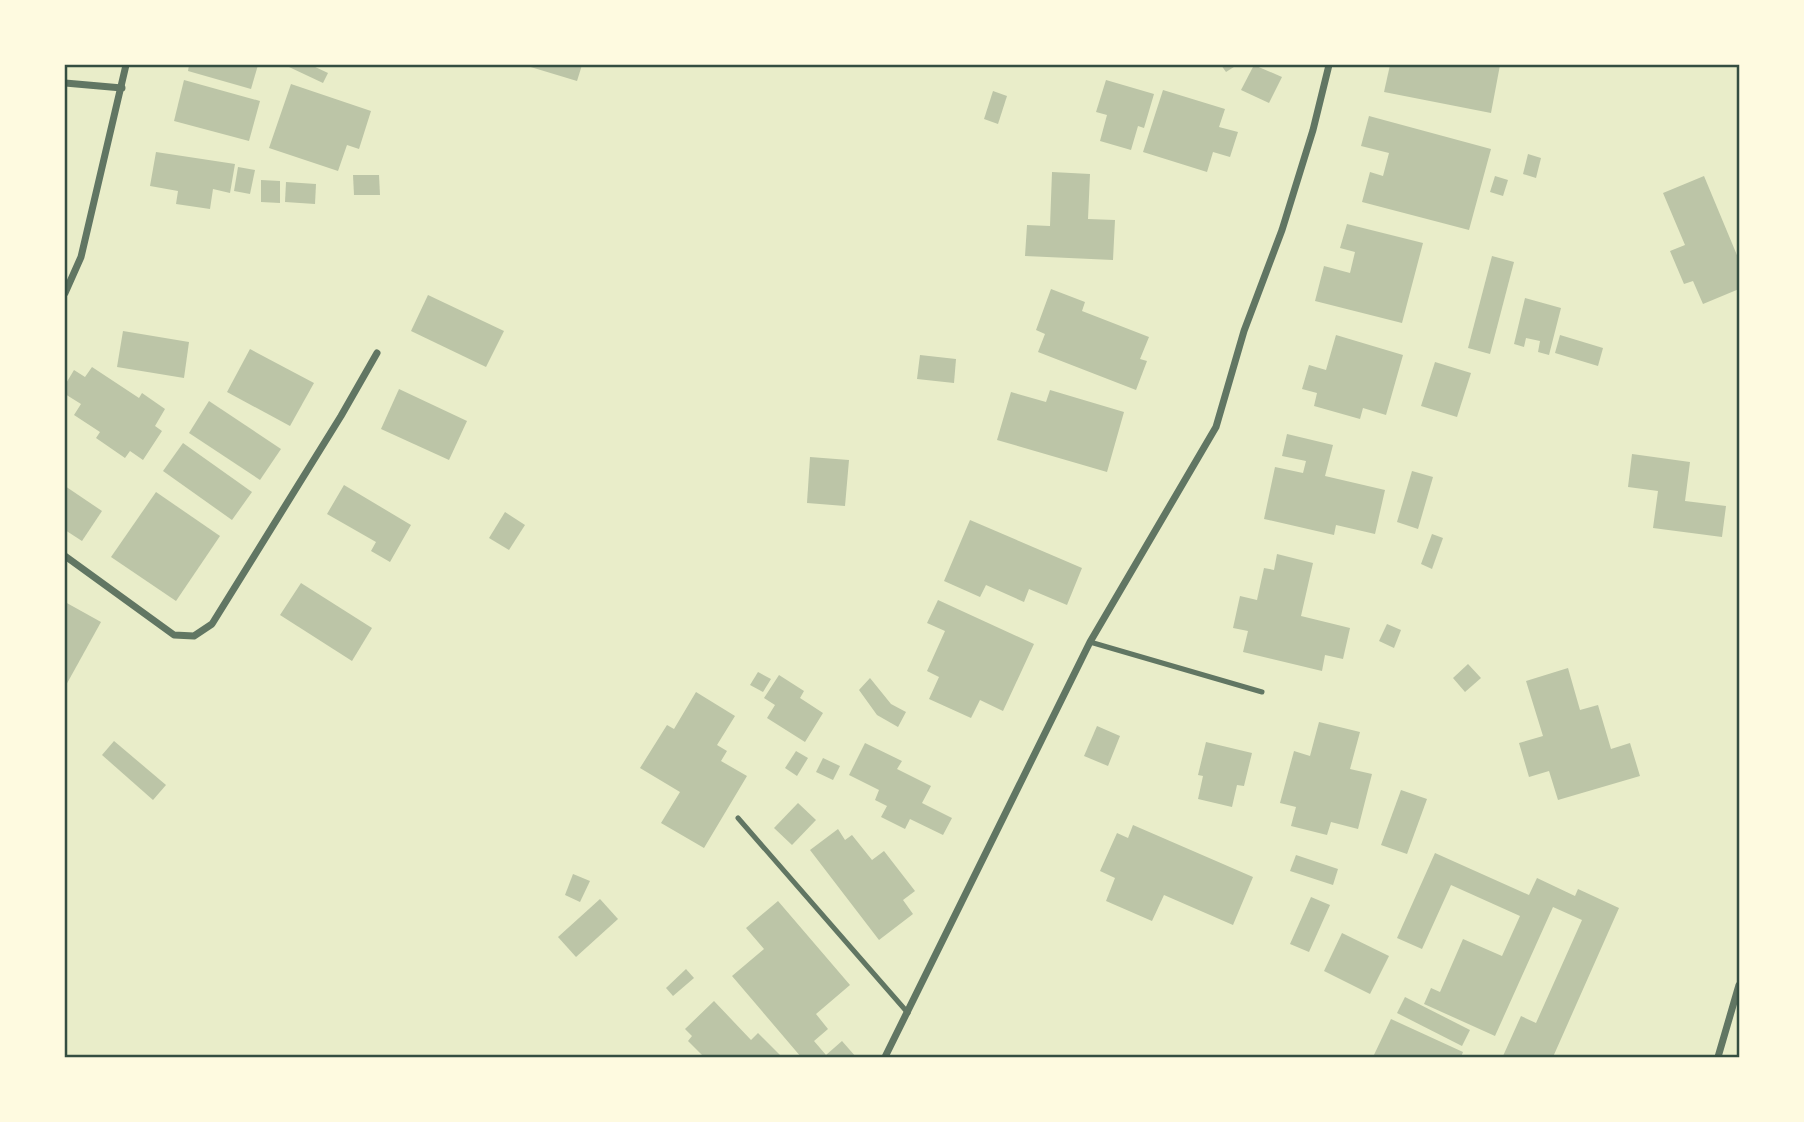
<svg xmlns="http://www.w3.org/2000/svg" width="1804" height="1122" font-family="'Varela Round',sans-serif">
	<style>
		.building { fill: #bcc5a7 }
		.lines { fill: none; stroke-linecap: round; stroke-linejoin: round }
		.service { stroke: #617663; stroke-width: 5 }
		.minor { stroke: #617663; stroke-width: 7 }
		.neatline { fill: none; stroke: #344e41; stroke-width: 2.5 }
	</style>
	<rect width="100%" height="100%" fill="#e9edc9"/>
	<g class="building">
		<path d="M189,65H258L251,89L188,71Z"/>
		<path d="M290,65H311L328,73L323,83L289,67Z"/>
		<path d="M524,65H582L577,81Z"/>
		<path d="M1221,65H1237L1226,72Z"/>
		<path d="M1254,65L1282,77L1269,103L1241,90Z"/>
		<path d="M1390,65H1500L1491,113L1384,92Z"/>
		<path d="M184,80L260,101L249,141L174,121Z"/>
		<path d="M1106,80L1154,94L1144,128L1138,126L1131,150L1100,141L1107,115L1096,112Z"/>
		<path d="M291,84L371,111L359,149L347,145L338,171L269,148Z"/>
		<path d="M1163,90L1225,109L1219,127L1238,132L1230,157L1213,152L1207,172L1143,152Z"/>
		<path d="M993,91L1007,96L998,124L984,119Z"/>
		<path d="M1369,116L1491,149L1469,230L1362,202L1370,172L1383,176L1389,153L1361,146Z"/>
		<path d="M156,152L235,164L230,193L213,189L210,209L176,204L178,191L150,186Z"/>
		<path d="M1528,154L1541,158L1536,178L1523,174Z"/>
		<path d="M238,167L255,170L250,194L234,191Z"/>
		<path d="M1052,172L1090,174L1088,219L1115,220L1113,260L1025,256L1027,225L1050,226Z"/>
		<path d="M353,175H379L380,195H354Z"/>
		<path d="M1495,176L1508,180L1503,196L1490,192Z"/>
		<path d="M1704,176L1739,260V289L1703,304L1693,281L1684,284L1670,251L1685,245L1663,193Z"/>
		<path d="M261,180L280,181V203L261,202Z"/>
		<path d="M286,182L316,184L315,204L285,202Z"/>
		<path d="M1347,224L1423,243L1402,323L1315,301L1324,266L1350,273L1355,252L1340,248Z"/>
		<path d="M1492,256L1514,262L1490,354L1468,348Z"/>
		<path d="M1051,289L1085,302L1082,311L1149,337L1140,359L1147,361L1136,390L1038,352L1045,334L1036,330Z"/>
		<path d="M428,295L504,331L486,367L411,331Z"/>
		<path d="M1525,298L1561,308L1549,355L1538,352L1540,341L1526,338L1524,347L1514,344Z"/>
		<path d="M123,331L189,342L184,378L117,367Z"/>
		<path d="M1336,335L1403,355L1386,415L1363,408L1360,419L1314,406L1317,393L1302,389L1309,365L1326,370Z"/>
		<path d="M1560,335L1603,348L1598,366L1555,353Z"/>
		<path d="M250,349L314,383L290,426L227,392Z"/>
		<path d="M920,355L956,359L954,383L917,379Z"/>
		<path d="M1435,362L1471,373L1457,417L1421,406Z"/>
		<path d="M92,367L139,398L142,393L165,409L155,426L162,431L143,460L130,451L125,458L96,438L100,432L74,415L81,404L65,394V385L74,370L85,377Z"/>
		<path d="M399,389L467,421L449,460L381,429Z"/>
		<path d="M1050,390L1124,412L1107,472L997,440L1011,392L1046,402Z"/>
		<path d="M209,401L281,449L260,480L189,433Z"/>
		<path d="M1287,434L1333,445L1325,476L1385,490L1375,534L1336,525L1334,535L1264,519L1275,467L1303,473L1306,461L1282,456Z"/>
		<path d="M183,443L252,492L232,520L163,471Z"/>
		<path d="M1632,454L1690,462L1685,501L1726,506L1722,537L1653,528L1658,491L1628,487Z"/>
		<path d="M810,457L849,460L845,506L807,503Z"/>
		<path d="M1412,471L1433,477L1418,529L1397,522Z"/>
		<path d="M344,485L411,525L390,562L371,551L376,542L327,514Z"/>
		<path d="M65,486L102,511L82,541L65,530Z"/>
		<path d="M156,492L220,536L176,601L111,557Z"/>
		<path d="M505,512L525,525L509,550L489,538Z"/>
		<path d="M970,520L1082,568L1067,605L1029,589L1024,602L986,585L980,597L944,581Z"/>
		<path d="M1432,534L1443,538L1432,569L1421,564Z"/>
		<path d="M1277,554L1313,563L1301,616L1350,628L1343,659L1325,655L1322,671L1243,652L1248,631L1233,628L1240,596L1257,600L1264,568L1274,570Z"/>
		<path d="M301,583L372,628L352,661L280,615Z"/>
		<path d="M938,600L1034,644L1003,711L980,700L971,718L929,699L939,677L927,671L945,631L927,623Z"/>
		<path d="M65,602L101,622L65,687Z"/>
		<path d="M1387,624L1401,630L1394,648L1379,641Z"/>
		<path d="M1468,664L1481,678L1465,692L1453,678Z"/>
		<path d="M1568,668L1580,710L1598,705L1611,749L1630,743L1640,776L1558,800L1549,771L1529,777L1519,743L1543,736L1526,681Z"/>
		<path d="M758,672L771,679L763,692L750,685Z"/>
		<path d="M779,675L804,691L800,698L823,713L805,742L767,718L775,705L764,698Z"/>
		<path d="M870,678L891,704L906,712L898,727L877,715L859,690Z"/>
		<path d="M696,692L735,716L717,745L727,751L721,761L747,776L704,848L661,823L680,792L640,768L667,725L674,729Z"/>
		<path d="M1319,722L1360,732L1350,769L1372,774L1358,829L1331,822L1327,835L1291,826L1296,807L1280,803L1294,751L1310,756Z"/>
		<path d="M1097,726L1120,736L1108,766L1084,756Z"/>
		<path d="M114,741L166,785L153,800L102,755Z"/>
		<path d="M1206,742L1252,753L1244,786L1237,785L1232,807L1198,799L1203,776L1198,775Z"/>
		<path d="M865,743L902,761L897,769L931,786L922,803L952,818L943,835L910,819L905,829L881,817L887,806L875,800L879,790L849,775Z"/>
		<path d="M796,751L808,758L797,776L785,768Z"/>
		<path d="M823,758L840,766L833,780L816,772Z"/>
		<path d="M1401,790L1427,799L1407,854L1381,845Z"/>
		<path d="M798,803L816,820L792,845L774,828Z"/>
		<path d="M1133,825L1253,877L1233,925L1164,895L1152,921L1106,901L1115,878L1100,871L1117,833L1128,838Z"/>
		<path d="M838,829L845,840L852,835L872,860L884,851L915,891L903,900L913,914L879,940L810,850Z"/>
		<path d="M1435,853L1529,895L1537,878L1575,896L1578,889L1619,908L1553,1057L1503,1056L1521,1016L1536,1023L1582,920L1553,907L1495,1036L1424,1004L1431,988L1440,992L1463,939L1502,956L1520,916L1451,885L1422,949L1397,938Z"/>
		<path d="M1296,855L1338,869L1333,885L1290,871Z"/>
		<path d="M573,874L590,881L580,902L565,895Z"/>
		<path d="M1311,897L1330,905L1309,952L1290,944Z"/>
		<path d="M600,899L618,919L576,957L558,937Z"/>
		<path d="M778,901L850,985L816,1014L828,1029L814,1041L826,1055L842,1041L856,1057H801L732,976L764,949L746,928Z"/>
		<path d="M1342,933L1389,956L1370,994L1324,971Z"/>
		<path d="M686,969L694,978L673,996L666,988Z"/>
		<path d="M1405,997L1470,1030L1462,1046L1397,1013Z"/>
		<path d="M714,1001L751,1040L758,1033L782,1057H704L688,1041L692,1036L685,1029Z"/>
		<path d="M1391,1019L1463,1052L1461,1057H1373Z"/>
	</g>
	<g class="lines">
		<g class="service">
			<path d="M1090,642L1262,692"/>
			<path d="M738,818L908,1013"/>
		</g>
		<g class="minor">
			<path d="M65,83L122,88"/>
			<path d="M65,293L81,257L126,65"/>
			<path d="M65,556L174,635L194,636L212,624L341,416L377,353"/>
			<path d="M885,1057L1090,642L1216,427L1244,331L1282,230L1313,130L1329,65"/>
			<path d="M1718,1057L1739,985"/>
		</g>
	</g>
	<rect width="1804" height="1122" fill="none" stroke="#fefae0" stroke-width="133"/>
	<rect x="66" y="66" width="1672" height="990" class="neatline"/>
</svg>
